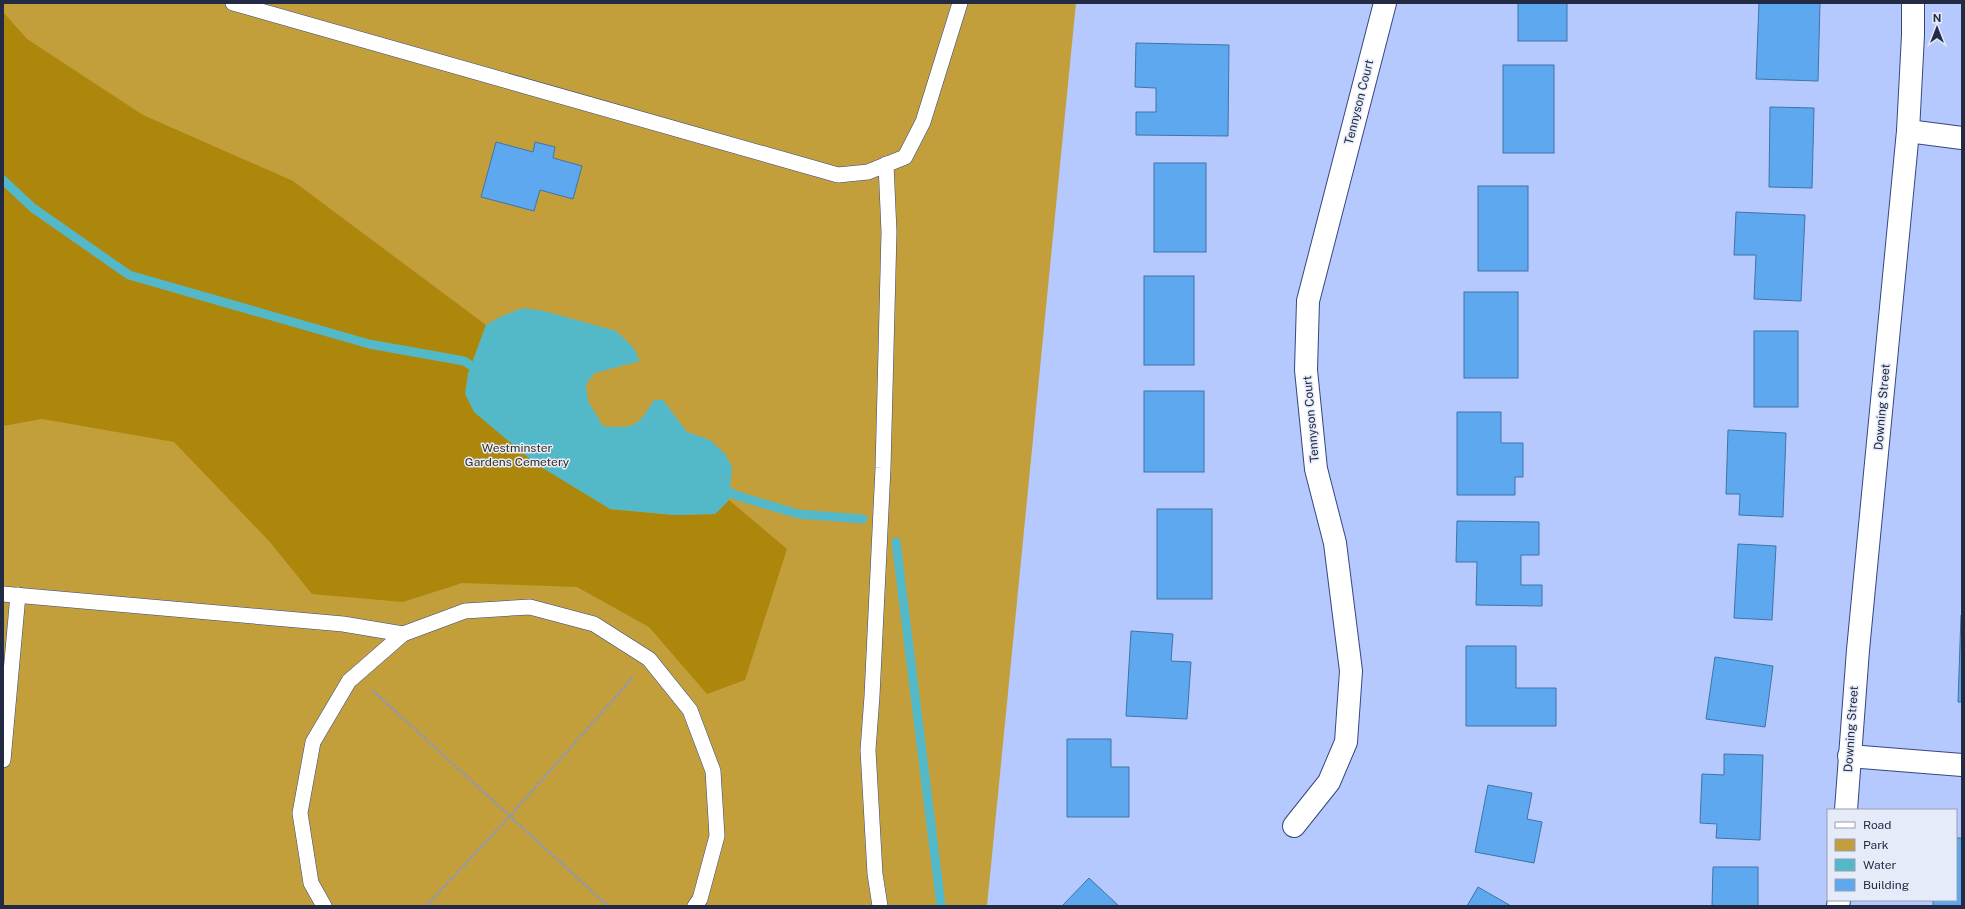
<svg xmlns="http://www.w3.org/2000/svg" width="1965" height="909" font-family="'Public Sans',sans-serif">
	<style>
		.green { fill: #c29f3b }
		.forest { fill: #ac870b }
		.water { fill: #53b9c9 }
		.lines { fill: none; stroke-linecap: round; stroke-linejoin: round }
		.stream { stroke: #53b9c9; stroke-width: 9 }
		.building { fill: #5da8ef; stroke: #4074a6 }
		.service-casing { stroke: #364780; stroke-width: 16 }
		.minor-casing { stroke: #364780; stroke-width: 24 }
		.path { stroke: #8998c5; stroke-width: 2.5; stroke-dasharray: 3 2; stroke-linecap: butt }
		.service { stroke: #fff; stroke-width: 15 }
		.minor { stroke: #fff; stroke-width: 22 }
		.labels { text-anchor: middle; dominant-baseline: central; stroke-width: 3; stroke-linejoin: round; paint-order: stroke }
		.street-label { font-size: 12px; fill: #222a44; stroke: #e6ebf9 }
		.park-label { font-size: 12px; fill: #372e18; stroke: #e6ebf9 }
	</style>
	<rect width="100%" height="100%" fill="#b6c9fe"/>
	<path class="green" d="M3,3H1076L987,906H3Z"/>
	<path class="forest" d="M3,12L27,39L143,115L293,181L486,325L468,374L610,509L675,515L715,514L729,500L787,549L745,680L707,694L649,627L577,587L462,583L403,602L312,594L269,541L174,442L42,419L3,426Z"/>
	<path class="water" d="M523,308L544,311L616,331L633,347L640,361L595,373L586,384L588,401L603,426C635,429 638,426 654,400H663L687,432L710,440L725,454L732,467L729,500L715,514L675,515L610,509L536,464L474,412L465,394L468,374L486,325L502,316Z"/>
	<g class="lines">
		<g class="stream">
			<path d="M3,180L33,208L129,275L369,344L464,361L481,372"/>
			<path d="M719,488L741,497L798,514L863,519"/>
			<path d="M896,542L941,906"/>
		</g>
	</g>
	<g class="building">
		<rect x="1518" y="3" width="49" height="38"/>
		<path d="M1759,3H1820L1818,81L1756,79Z"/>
		<path d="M1136,43L1229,45L1228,136L1136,135V112H1156V88L1135,87Z"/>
		<rect x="1503" y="65" width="51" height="88"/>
		<path d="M1770,107L1814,108L1812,188L1769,187Z"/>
		<path d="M496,142L533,152L535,142L555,147L553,158L582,166L573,199L540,190L534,211L481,197Z"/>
		<rect x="1154" y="163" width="52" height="89"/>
		<rect x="1478" y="186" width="50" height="85"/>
		<path d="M1736,212L1805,215L1801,301L1754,299L1756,255H1734Z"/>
		<rect x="1144" y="276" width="50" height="89"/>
		<rect x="1464" y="292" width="54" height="86"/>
		<rect x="1754" y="331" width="44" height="76"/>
		<rect x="1144" y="391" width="60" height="81"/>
		<path d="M1457,412H1501V443H1523V477H1515V495H1457Z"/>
		<path d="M1728,430L1786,433L1783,517L1739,515L1740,494H1726Z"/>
		<rect x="1157" y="509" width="55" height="90"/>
		<path d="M1457,521L1539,522V555H1521V585H1542V606L1476,605L1477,562H1456Z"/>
		<path d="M1738,544L1776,546L1772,620L1734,618Z"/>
		<path d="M1961,615H1962V702H1958Z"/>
		<path d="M1131,631L1173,634L1171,661L1191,662L1187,719L1126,716Z"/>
		<path d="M1466,646H1516V688H1556V726H1466Z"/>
		<path d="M1715,657L1773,666L1765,727L1706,719Z"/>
		<path d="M1067,739H1111V767H1129V817H1067Z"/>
		<path d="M1724,754L1763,755L1760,840L1716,838L1717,824L1700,823L1702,774L1724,775Z"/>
		<path d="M1488,785L1532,793L1527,819L1542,822L1534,863L1475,852Z"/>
		<path d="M1956,838H1962V906H1933V900H1956Z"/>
		<path d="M1713,867H1758V906H1712Z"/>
		<path d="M1089,878L1119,906H1062Z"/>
		<path d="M1478,887L1511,906H1467Z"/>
	</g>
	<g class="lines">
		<g class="service-casing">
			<g id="service">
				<path d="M233,3L838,175L868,172L905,157L923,122L960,3"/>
				<path d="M3,594L343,624L403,634"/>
				<path d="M3,760L18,595"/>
				<path d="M324,906L311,883L300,813L313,742L349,681L403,634L465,611L530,607L594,624L649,659L690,710L713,771L717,836L700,899L695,906"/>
				<path d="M880,906L875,874L868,750L872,696L883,468L889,232L886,164"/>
			</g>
		</g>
		<g class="minor-casing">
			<g id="minor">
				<path d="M1908,131L1962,138"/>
				<path d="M1849,756L1962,765"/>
				<path d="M1846,810L1858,650L1908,131L1913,35V3"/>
				<path d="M1294,826L1329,782L1346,742L1351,671L1335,543L1316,469L1306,370L1308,301L1385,3"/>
				<path d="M1838,906L1839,900"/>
			</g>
		</g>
		<g class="path">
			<path d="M372,690L608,906"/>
			<path d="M426,906L510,816L634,676"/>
		</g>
		<use href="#service" class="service"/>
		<use href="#minor" class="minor"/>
	</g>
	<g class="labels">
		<g class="street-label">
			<text transform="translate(1359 102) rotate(-76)">Tennyson Court</text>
			<text transform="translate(1882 407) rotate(-85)">Downing Street</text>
			<text transform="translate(1311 419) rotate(-95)">Tennyson Court</text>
			<text transform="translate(1851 729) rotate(-86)">Downing Street</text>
		</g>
		<g class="park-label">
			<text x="517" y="448">Westminster<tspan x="517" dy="14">Gardens Cemetery</tspan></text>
		</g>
	</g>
	<rect width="1965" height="909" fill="none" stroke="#222a44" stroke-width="8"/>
	<rect x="1827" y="809" width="130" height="92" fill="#e6ebf9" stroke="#989eb1"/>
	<rect x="1835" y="822" width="20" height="6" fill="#ffffff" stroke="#989eb1"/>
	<text x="1863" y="829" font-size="12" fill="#222a44">Road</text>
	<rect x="1835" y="839" width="20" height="12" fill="#c29f3b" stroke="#989eb1"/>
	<text x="1863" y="849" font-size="12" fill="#222a44">Park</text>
	<rect x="1835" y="859" width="20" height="12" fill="#53b9c9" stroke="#989eb1"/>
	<text x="1863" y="869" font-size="12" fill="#222a44">Water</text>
	<rect x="1835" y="879" width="20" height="12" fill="#5da8ef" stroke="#989eb1"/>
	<text x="1863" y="889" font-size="12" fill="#222a44">Building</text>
	<g transform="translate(1937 28)" stroke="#e6ebf9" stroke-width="3" paint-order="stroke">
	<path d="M0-3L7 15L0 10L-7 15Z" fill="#222a44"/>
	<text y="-6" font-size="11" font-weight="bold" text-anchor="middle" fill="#222a44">N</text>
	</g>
</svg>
